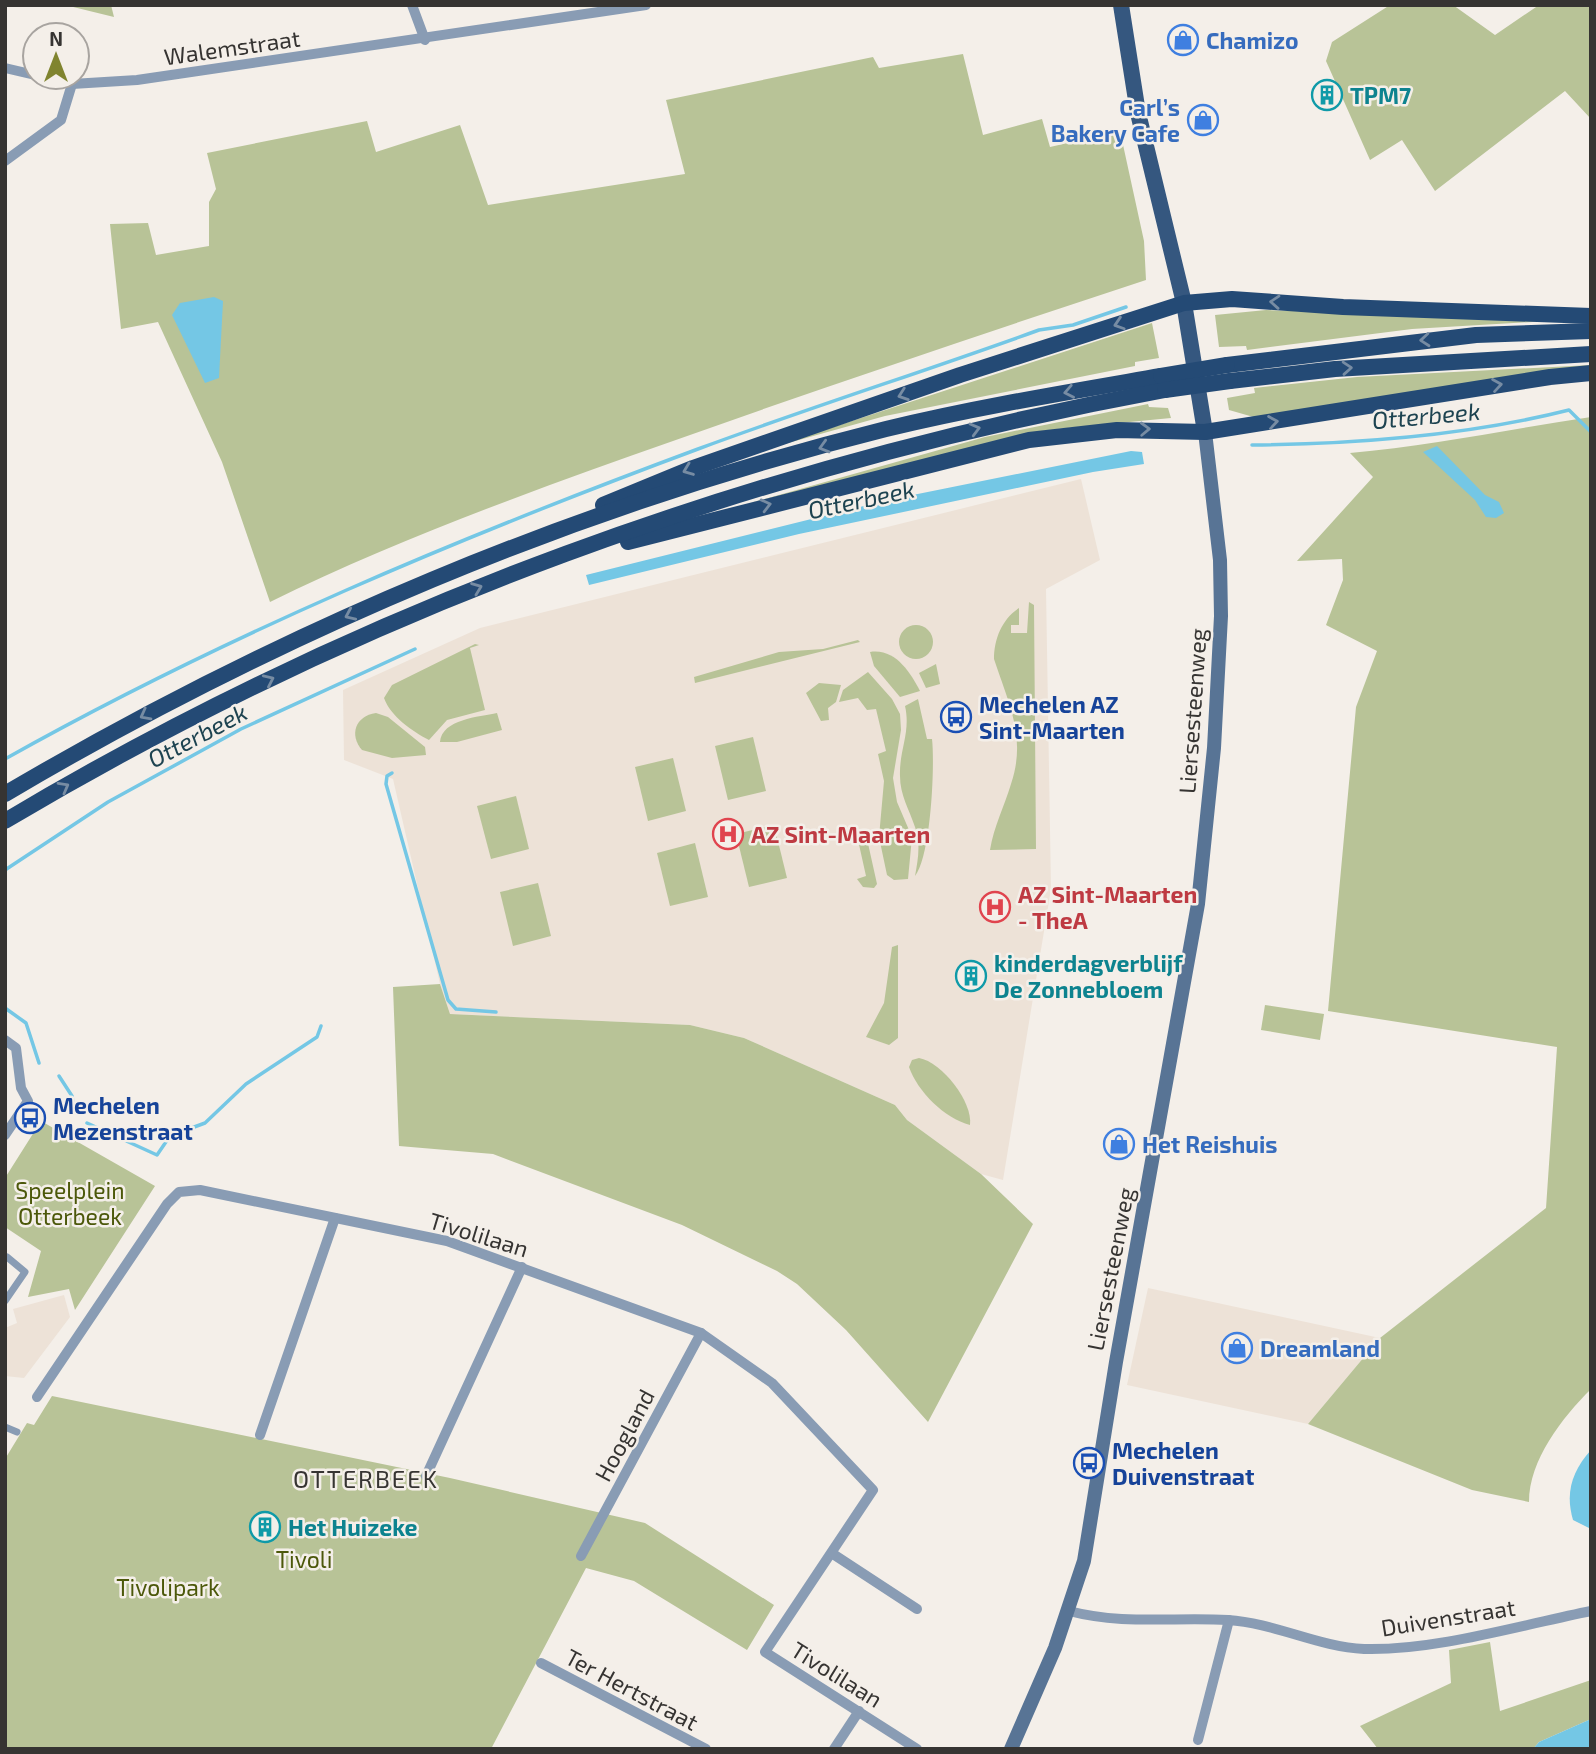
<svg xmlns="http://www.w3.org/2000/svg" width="1596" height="1754" font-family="'Exo 2',sans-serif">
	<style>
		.built { fill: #ede2d7 }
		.green { fill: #b8c397 }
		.water { fill: #74c7e5 }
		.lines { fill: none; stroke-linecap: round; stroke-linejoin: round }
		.stream { stroke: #74c7e5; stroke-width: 3.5 }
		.pedestrian { stroke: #899cb4; stroke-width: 7 }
		.minor { stroke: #899cb4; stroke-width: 10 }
		.secondary { stroke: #587495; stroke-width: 14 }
		.primary { stroke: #35577f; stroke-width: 16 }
		.trunk { stroke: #244a75; stroke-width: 16 }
		.trunk-bridge { stroke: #244a75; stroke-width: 16 }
		.oneway { stroke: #778ca3 }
		.labels { text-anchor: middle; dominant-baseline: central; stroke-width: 5; stroke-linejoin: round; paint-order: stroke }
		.shop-label { font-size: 23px; font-weight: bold; fill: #366cbe; stroke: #f4efe9; text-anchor: start }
		.street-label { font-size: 23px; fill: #363432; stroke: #f4efe9 }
		.culture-label { font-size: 23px; font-weight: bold; fill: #0d838f; stroke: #f4efe9; text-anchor: start }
		.transit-label { font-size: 23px; font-weight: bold; fill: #164399; stroke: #f4efe9; text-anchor: start }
		.health-label { font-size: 23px; font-weight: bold; fill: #be3a42; stroke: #f4efe9; text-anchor: start }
		.park-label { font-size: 23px; fill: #4c580a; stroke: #f4efe9 }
		.water-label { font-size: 24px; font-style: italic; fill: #1d4350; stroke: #f4efe9 }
		.neighbourhood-label { font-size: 24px; letter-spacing: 2px; fill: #363432; stroke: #f4efe9 }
	</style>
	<rect width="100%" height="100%" fill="#f4efe9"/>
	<g class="built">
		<path d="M1081,479L1100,560L1046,589L1051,889L1003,1180L981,1174L907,1120L895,1105L744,1038L690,1025L450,1014L440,984L393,779L344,760L343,690L480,628Z"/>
		<path d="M1148,1288L1380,1338L1308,1424L1127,1385Z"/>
		<path d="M64,1295L70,1317L24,1378L5,1376V1328L17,1323L13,1309Z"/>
	</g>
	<g class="green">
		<path d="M65,5H111L114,17Z"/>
		<path d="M1390,5H1453L1495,35L1539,5H1591V119L1565,91L1435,191L1402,140L1370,160L1326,61L1332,42Z"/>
		<path d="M963,54L983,135L1042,119L1050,147L1120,131L1144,241L1146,280C988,332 830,385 673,441C537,489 400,538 270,602L222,462L158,322L121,329L110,224L148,223L156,255L209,246V202L216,189L207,153L367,121L376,152L460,125L488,205L685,174L666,100L873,57L879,68Z"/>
		<path d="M1266,310L1565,320L1412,329L1247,350L1246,346L1219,347L1215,315Z"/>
		<path d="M1152,323L1159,358L1135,362V366L885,416L763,450Z"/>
		<path d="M1591,365V369L1257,418L1229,410L1227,398L1255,393L1254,388L1357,377Z"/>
		<path d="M1148,404L1149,407L1168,408L1171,418L1057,429L750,503L985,437Z"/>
		<path d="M1591,417V1389C1562,1418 1529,1460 1529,1502L1472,1490L1308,1424L1380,1338L1546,1208L1557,1047L1328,1011L1356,707L1377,651L1326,625L1343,580L1342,559L1297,561L1373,477L1350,453C1431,446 1510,429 1591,417Z"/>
		<path d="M1029,602L1034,605L1036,849L990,850C994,826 1004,807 1011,784C1027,737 1008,702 994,659C994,639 1002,619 1019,608V625H1011V633H1027Z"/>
		<circle cx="916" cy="642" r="17"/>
		<path d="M858,640L860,642L695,683L694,677L779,652L823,649Z"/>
		<path d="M475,644L479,645L470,648L485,710L447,720L429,740C412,731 391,717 384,698L392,685Z"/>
		<path d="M870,652C895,648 910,672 920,691L900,697L874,666Z"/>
		<path d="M936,664L940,684L926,688L919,673Z"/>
		<path d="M868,672L892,699L900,714L901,730L893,778L897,802L912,837L908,879L894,880L887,875L879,837L884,781L878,754L886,751L876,709L867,710L858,698L839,702L843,690Z"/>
		<path d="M819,683L841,685L836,702L828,708L829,720L821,721L806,693Z"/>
		<path d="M918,699L927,739H932C935,765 931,856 915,876C918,860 921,843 915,827C909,809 900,795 900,776C899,750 911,732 905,706Z"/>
		<path d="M376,713L388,717L425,747L426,755L392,758L362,750C349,735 355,716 376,713Z"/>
		<path d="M497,713L502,730L457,742H440C442,719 479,717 497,713Z"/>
		<path d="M753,737L766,791L728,800L715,746Z"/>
		<path d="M673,758L686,811L648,821L635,767Z"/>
		<path d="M516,796L529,849L491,859L477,806Z"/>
		<path d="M774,825L787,878L749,887L736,834Z"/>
		<path d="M861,835L867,839L877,884L874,888L863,887L857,879L866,876L858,840L848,841L849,837Z"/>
		<path d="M695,843L708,897L670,906L657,853Z"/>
		<path d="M538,883L551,936L513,946L500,892Z"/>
		<path d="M898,945V1038L889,1045L866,1037L884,1003L892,947Z"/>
		<path d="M440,984L450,1014L690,1025L744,1038L895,1105L907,1120L981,1174L1033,1224L928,1422L846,1330L797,1284L777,1271L682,1225L493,1154L399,1146L393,987Z"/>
		<path d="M1265,1005L1324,1014L1320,1040L1261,1030Z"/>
		<path d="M919,1058C942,1062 973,1102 970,1125C944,1118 918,1092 909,1067L912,1060Z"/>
		<path d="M41,1121L155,1186L75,1310L69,1289L28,1297L41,1251L5,1227V1178Z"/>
		<path d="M52,1396L450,1478L645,1523L774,1605L747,1650L634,1581L586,1568L491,1749H5V1459L27,1423L34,1425Z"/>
		<path d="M1490,1642L1500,1711L1591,1680V1719L1539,1742L1533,1749H1378L1360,1726L1451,1683L1449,1650Z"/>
	</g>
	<g class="water">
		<path d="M214,297L223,301L219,378L205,383L172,315L180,303Z"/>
		<path d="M1437,446L1485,495L1499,502L1504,513L1496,518L1486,517L1475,500L1423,452Z"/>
		<path d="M1131,451L1142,452L1144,464L1093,472L799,534L589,585L586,575L888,500Z"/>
		<path d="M1591,1450V1529L1573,1520C1565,1493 1572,1471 1591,1450Z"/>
		<path d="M1591,1719V1749H1533L1539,1742Z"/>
	</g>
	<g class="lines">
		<g class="stream">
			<path d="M1252,445C1358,444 1466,436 1569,410L1591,432"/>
			<path d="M5,759C226,635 461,537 698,449C811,407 926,371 1039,330L1073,325L1126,307"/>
			<path d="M392,773L387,776L386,784L448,1000L456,1009L496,1012"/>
			<path d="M5,870L108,802L241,729L415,649"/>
			<path d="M5,1008L26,1023L39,1063"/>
			<path d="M59,1076L72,1096L75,1113"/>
			<path d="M87,1123L157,1155L170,1136L205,1123L246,1084L317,1037L321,1026"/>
		</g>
		<g class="pedestrian">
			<path d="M5,1301L25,1272L7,1257"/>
			<path d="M5,1427L17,1432"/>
		</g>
		<g class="minor">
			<path d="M412,5L425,40"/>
			<path d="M5,68L35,75"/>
			<path d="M45,77L72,84L137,80L646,5"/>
			<path d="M5,161L61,120L72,84"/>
			<path d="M5,1040L16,1048L21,1088L28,1101L5,1135"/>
			<path d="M37,1397L167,1204L179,1192L200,1190L447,1241L701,1333L772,1383L873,1490L765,1652L917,1749"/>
			<path d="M260,1435L335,1218"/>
			<path d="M426,1476L522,1267"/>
			<path d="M833,1554L917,1609"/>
			<path d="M581,1556L701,1333"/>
			<path d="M1069,1611C1122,1625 1174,1617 1228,1620C1275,1623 1318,1647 1364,1649C1434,1651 1521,1625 1591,1611"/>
			<path d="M541,1663L706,1749"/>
			<path d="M1198,1740L1229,1620"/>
			<path d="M834,1749L859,1711"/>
		</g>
		<path class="secondary" d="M1011,1749L1055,1648L1084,1561L1116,1362L1198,904L1214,748L1221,616L1220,560L1205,432"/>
		<path class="primary" d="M1121,5L1138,113L1184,303L1205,432"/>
		<g class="trunk">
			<path d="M1227,365L1476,335L1591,331"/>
			<path d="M1230,381L1335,369L1591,354"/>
			<path d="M603,505L693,468L960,375L1184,303L1232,299L1343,307L1591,316"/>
			<path d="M628,542L1029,440L1117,430L1205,432L1550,377L1591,373"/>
			<path d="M5,794C279,632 577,506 886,429C977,407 1069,392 1161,376"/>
			<path d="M5,821C362,608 757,465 1165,390"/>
		</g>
		<g class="trunk-bridge">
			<path d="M1161,376L1227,365"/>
			<path d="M1165,390L1230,381"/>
		</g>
	</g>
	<defs><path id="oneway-chevron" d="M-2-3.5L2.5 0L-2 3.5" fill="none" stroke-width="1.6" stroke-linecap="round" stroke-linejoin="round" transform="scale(1.75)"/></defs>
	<g class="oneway">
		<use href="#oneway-chevron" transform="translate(1275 302) rotate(-176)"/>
		<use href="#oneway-chevron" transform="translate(1119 324) rotate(162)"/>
		<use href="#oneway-chevron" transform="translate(1425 340) rotate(175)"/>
		<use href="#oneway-chevron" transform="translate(1347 368) rotate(-4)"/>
		<use href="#oneway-chevron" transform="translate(1497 385) rotate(-9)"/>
		<use href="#oneway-chevron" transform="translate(1069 392) rotate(169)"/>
		<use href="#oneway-chevron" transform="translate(903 395) rotate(161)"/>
		<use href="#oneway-chevron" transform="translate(1273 422) rotate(-9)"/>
		<use href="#oneway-chevron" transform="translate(975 429) rotate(-15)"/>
		<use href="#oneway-chevron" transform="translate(1145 429) rotate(-2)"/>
		<use href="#oneway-chevron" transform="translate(824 447) rotate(164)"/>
		<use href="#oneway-chevron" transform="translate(688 470) rotate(159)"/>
		<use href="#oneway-chevron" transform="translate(766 505) rotate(-14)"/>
		<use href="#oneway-chevron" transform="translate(477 588) rotate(-21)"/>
		<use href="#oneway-chevron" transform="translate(350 615) rotate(156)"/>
		<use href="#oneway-chevron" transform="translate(269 680) rotate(-25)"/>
		<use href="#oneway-chevron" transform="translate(145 715) rotate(152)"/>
		<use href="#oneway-chevron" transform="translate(64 787) rotate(-29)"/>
	</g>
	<defs>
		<g id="shop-ring" transform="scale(1.575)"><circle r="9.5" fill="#f4efe9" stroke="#3f7fe0" stroke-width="1.5"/><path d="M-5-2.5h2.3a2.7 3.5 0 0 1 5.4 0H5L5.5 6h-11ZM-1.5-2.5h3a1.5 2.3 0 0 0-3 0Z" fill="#3f7fe0"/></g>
		<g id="building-ring" transform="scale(1.575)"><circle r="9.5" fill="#f4efe9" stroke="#0f9aa8" stroke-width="1.5"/><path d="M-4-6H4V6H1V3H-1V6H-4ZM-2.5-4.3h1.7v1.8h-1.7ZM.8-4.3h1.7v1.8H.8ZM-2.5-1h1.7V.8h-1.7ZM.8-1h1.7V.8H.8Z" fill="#0f9aa8"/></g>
		<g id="bus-ring" transform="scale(1.575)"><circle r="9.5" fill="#f4efe9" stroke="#1a4fb4" stroke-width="1.5"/><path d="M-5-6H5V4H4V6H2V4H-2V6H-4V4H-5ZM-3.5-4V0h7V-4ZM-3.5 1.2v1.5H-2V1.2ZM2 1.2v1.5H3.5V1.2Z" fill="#1a4fb4"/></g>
		<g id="hospital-ring" transform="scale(1.575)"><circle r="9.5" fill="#f4efe9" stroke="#e0444e" stroke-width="1.5"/><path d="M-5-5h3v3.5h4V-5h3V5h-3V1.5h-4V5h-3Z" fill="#e0444e"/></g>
	</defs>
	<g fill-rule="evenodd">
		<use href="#shop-ring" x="1183" y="40"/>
		<use href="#building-ring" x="1327" y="95"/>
		<use href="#shop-ring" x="1203" y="120"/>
		<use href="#bus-ring" x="956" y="717"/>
		<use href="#hospital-ring" x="728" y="834"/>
		<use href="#hospital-ring" x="995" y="907"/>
		<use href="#building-ring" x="971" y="976"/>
		<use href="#bus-ring" x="30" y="1118"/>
		<use href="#shop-ring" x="1119" y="1144"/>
		<use href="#shop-ring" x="1237" y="1348"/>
		<use href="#bus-ring" x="1089" y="1463"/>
		<use href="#building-ring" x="265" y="1527"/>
	</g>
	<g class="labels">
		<g class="shop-label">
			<text x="1206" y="40">Chamizo</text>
			<text x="1180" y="107" text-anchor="end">Carl’s<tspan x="1180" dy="26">Bakery Cafe</tspan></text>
			<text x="1142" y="1144">Het Reishuis</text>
			<text x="1260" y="1348">Dreamland</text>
		</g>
		<g class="street-label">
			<text transform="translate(232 47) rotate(-8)">Walemstraat</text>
			<text transform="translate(1192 711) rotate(-86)">Liersesteenweg</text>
			<text transform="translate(479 1234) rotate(17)">Tivolilaan</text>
			<text transform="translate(1110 1269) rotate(-79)">Liersesteenweg</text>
			<text transform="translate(624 1435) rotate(-62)">Hoogland</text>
			<text transform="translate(1448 1617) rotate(-9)">Duivenstraat</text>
			<text transform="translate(837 1674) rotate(32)">Tivolilaan</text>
			<text transform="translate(632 1689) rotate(28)">Ter Hertstraat</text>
		</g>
		<g class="culture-label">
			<text x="1350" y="95">TPM7</text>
			<text x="994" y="963">kinderdagverblijf<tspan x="994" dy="26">De Zonnebloem</tspan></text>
			<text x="288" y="1527">Het Huizeke</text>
		</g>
		<g class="transit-label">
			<text x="979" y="704">Mechelen AZ<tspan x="979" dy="26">Sint-Maarten</tspan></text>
			<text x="53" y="1105">Mechelen<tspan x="53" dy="26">Mezenstraat</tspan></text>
			<text x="1112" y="1450">Mechelen<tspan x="1112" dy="26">Duivenstraat</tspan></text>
		</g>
		<g class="health-label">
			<text x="751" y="834">AZ Sint-Maarten</text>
			<text x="1018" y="894">AZ Sint-Maarten<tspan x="1018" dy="26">- TheA</tspan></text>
		</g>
		<g class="park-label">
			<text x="70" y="1190">Speelplein<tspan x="70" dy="26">Otterbeek</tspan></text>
			<text x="304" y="1559">Tivoli</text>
			<text x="168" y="1587">Tivolipark</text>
		</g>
		<g class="water-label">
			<text transform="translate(1426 415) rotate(-5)">Otterbeek</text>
			<text transform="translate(861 499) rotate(-12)">Otterbeek</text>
			<text transform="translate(197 735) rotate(-28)">Otterbeek</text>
		</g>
		<g class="neighbourhood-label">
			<text x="366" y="1478">OTTERBEEK</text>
		</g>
	</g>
	<rect width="1596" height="1754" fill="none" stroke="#363432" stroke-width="14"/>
	<g transform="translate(56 56)"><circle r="33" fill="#f4efe9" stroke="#a8a4a0" stroke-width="2"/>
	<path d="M0-5L12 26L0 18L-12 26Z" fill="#80842f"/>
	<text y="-10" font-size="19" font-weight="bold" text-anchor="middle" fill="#363432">N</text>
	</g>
</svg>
